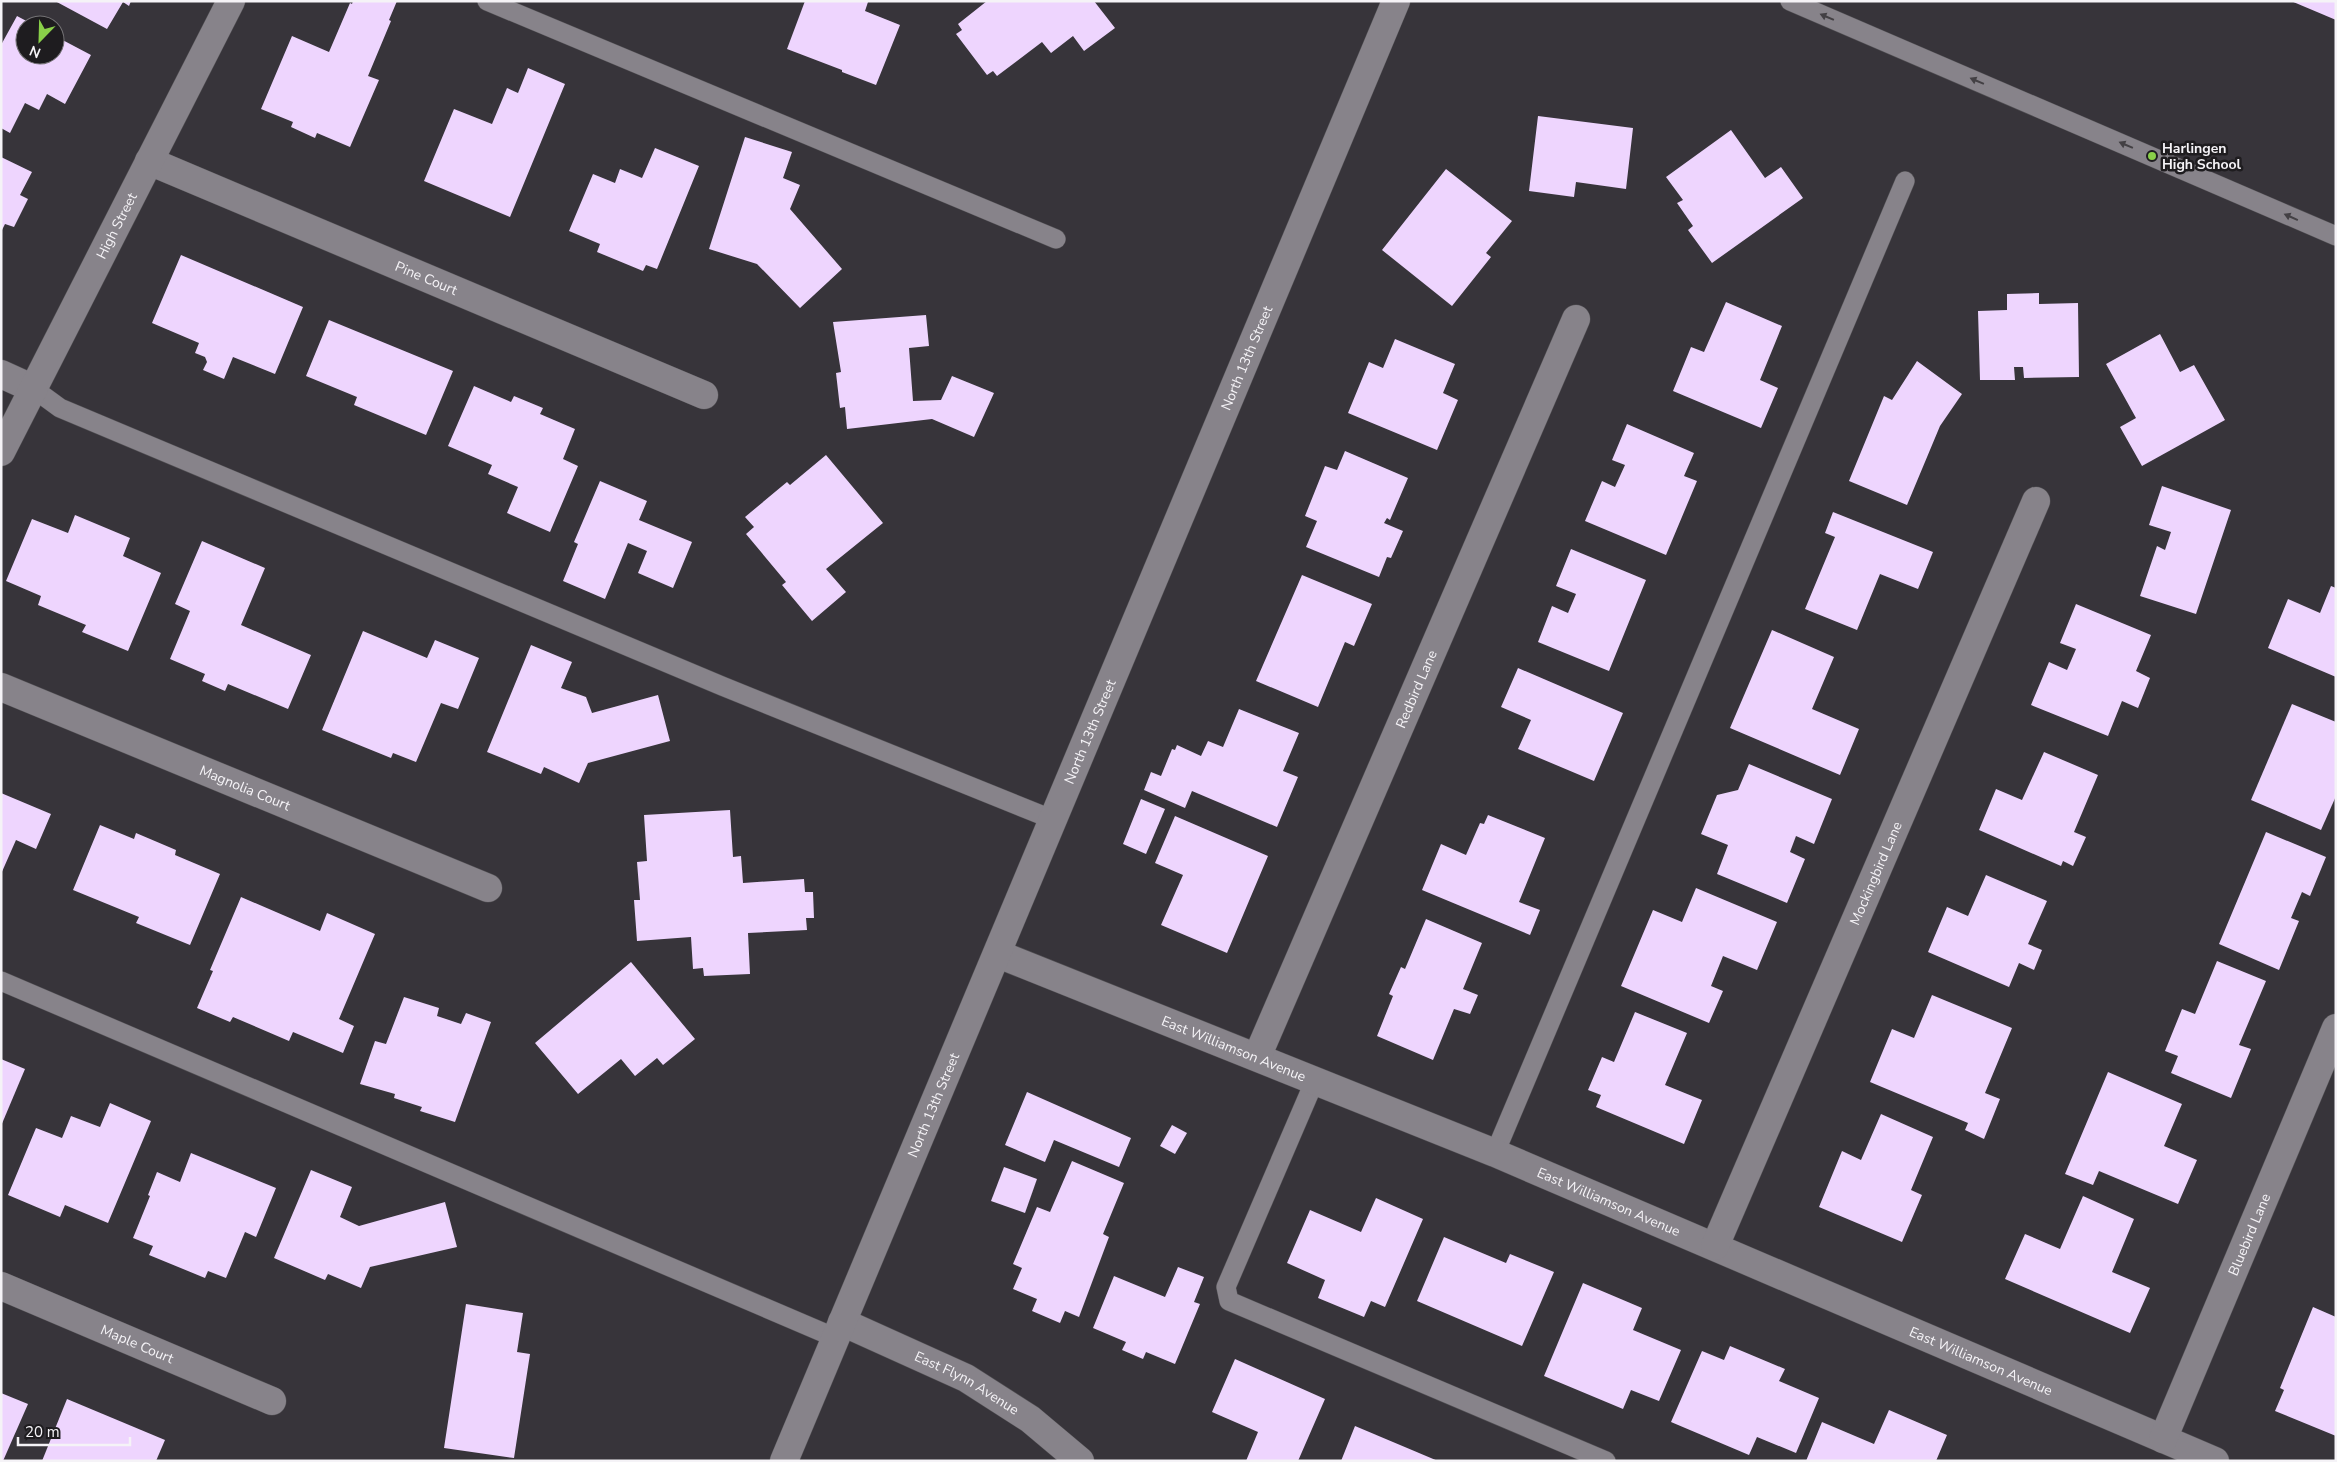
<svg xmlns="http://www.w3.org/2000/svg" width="2337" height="1462" font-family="'Nunito Sans',sans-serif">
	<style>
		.building { fill: #eed5fe }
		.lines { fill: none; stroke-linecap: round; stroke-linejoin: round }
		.lane-casing { stroke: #525054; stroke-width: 20 }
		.street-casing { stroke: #525054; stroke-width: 29 }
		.secondary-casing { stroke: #525054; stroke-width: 29 }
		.lane { stroke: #87838a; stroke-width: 19 }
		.street { stroke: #87838a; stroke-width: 28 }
		.secondary { stroke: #87838a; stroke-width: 28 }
		.oneway { fill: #434044 }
		.poi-dot { fill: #89cf49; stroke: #1e1c1f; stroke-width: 2 }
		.labels { text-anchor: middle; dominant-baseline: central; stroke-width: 5; stroke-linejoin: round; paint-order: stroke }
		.poi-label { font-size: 14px; font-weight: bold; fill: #f5f3f7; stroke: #1e1c1f; text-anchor: start }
		.street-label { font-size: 14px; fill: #f5f3f7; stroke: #1e1c1f }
	</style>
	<rect width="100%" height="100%" fill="#37343a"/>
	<g class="building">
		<path d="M55,1H131L129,6L123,2L107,29Z"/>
		<path d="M353,1H397L389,20L391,21L368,76L379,80L350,147L317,133L315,138L291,127L293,122L261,109L292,36L329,52L350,3L352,4Z"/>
		<path d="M805,1H866L868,2L865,11L900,25L876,85L842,72V70L787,49Z"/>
		<path d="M987,1H1094L1115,28L1084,51L1073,36L1051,53L1042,42L997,76L993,71L987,75L956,34L962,30L958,24Z"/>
		<path d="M2291,1H2336V20Z"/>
		<path d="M17,16L34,25H25V55H55V36L91,55L65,104L47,94L39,110L25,103L10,133L1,128V45Z"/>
		<path d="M528,68L565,84L510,217L424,181L454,109L492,124L507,88L518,93Z"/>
		<path d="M1538,116L1633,128L1626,189L1576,182L1574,197L1529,191Z"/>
		<path d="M1731,130L1765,178L1781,167L1803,198L1712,263L1688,230L1693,226L1677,203L1683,200L1666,177Z"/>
		<path d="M745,137L792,152L783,178L800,185L790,209L842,269L800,308L757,264L709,249Z"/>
		<path d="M655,148L699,166L657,269L646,265L643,271L597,252L600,244L569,231L593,174L615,183L620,169L642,178Z"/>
		<path d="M1,157L32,172L20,195L28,199L14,227L5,224L1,232Z"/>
		<path d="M1446,169L1512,221L1486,253L1491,257L1452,306L1382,250Z"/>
		<path d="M181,255L303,307L275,374L233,357L224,379L203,370L207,362L205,357L195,353L199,343L152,323Z"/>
		<path d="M2039,293V304L2078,303L2079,377L2024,378L2023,367H2014L2015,380H1980L1978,311L2007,310V294Z"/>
		<path d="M1726,302L1782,326L1760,380L1778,388L1761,428L1673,391L1691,347L1704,352Z"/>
		<path d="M926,315L929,346L909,348L913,401L941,400L952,376L994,393L974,437L932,419L847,429L845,407L840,408L836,373L841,372L833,322Z"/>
		<path d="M329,320L453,371L426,435L354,405L357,397L306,376Z"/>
		<path d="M2160,334L2180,372L2194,365L2225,420L2142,466L2120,427L2136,418L2106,364Z"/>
		<path d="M1395,339L1455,364L1443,393L1458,400L1437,450L1348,413L1369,362L1383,368Z"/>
		<path d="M1917,361L1962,394L1940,426L1907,505L1849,481L1884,396L1892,400Z"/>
		<path d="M474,386L511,402L514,396L543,408L540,414L575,429L563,459L578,466L550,532L507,513L518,487L488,474L492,465L448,446Z"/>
		<path d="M1627,424L1694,453L1684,476L1697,481L1666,555L1585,521L1602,481L1615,487L1625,465L1612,460Z"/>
		<path d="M1345,451L1408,478L1390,520L1387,518L1384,523L1403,531L1391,558L1387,557L1379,577L1306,547L1317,521L1305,516L1325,466L1337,470Z"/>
		<path d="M826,455L883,523L826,569L846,592L812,621L782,585L786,582L746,534L754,527L745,517L787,482L790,485Z"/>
		<path d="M600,481L647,501L639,520L692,542L673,588L638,573L647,551L628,543L605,599L563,581L578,544L574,542Z"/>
		<path d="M2162,486L2231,510L2196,614L2140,596L2157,546L2165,550L2171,532L2149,525Z"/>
		<path d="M1833,512L1933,552L1918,589L1880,574L1857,630L1805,609L1835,537L1825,533Z"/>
		<path d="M75,515L130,538L123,556L161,573L128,651L82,632L86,625L38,605L41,596L6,581L32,519L68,533Z"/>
		<path d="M202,541L265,568L241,625L311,655L288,709L228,684L225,691L202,681L205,674L170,659L190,611L175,604Z"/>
		<path d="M1571,549L1646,580L1609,671L1538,642L1552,606L1568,613L1576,594L1556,586Z"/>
		<path d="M1302,575L1372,604L1354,646L1345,642L1318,707L1256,681Z"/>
		<path d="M2331,586L2336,588V677L2268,648L2288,599L2320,613Z"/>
		<path d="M2076,604L2151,635L2136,671L2150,678L2138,708L2122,701L2108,736L2031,705L2049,662L2067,670L2076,649L2060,643Z"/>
		<path d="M1772,630L1834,657L1812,709L1859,729L1840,775L1730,728Z"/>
		<path d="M363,631L427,658L435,640L479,658L458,709L441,703L416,762L393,753L391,758L322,730Z"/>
		<path d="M531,645L572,662L561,688L586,697L592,713L658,695L670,741L588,763L579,783L544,767L541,774L487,752Z"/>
		<path d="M1518,668L1623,713L1594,781L1518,749L1531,720L1501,707Z"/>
		<path d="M2292,704L2336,722V796L2321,830L2251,800Z"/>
		<path d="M1239,709L1299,733L1283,771L1298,777L1277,827L1192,791L1185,808L1144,790L1151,772L1161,776L1172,749L1175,750L1177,745L1201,756L1208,741L1223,747Z"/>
		<path d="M2044,752L2098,775L2074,832L2086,837L2073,866L2063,861L2061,866L1979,830L1996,789L2022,800Z"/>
		<path d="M1749,764L1832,799L1814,844L1796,836L1790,852L1805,859L1787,903L1717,874L1728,845L1701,834L1717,795L1738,790Z"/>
		<path d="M1,793L51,814L36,849L16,840L1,874Z"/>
		<path d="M1141,799L1165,809L1146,854L1123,844Z"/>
		<path d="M730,810L733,857L741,856L743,883L804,879L805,892H813L814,918H806L807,930L748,933L750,974L704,976L703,968L693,969L691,937L637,941L634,900H640L637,862L647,861L644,815Z"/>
		<path d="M1488,815L1545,838L1519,902L1540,910L1530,935L1422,890L1441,844L1466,855L1480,823L1484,824Z"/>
		<path d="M1175,816L1268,856L1227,953L1161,925L1183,875L1155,863Z"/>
		<path d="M100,825L134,839L136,833L176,850L175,855L220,874L190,945L136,923L139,917L73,890Z"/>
		<path d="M2266,832L2326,857L2310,896L2302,892L2291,918L2299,921L2279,970L2219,944Z"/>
		<path d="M1986,875L2047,901L2028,944L2042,950L2034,970L2019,963L2009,987L1928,952L1947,907L1968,916Z"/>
		<path d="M1696,888L1777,922L1757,970L1723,956L1711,986L1723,991L1709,1023L1621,986L1653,910L1682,922Z"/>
		<path d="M241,897L320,931L327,913L375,934L339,1019L354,1026L343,1053L293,1032L289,1041L233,1017L230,1022L197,1008L213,971L210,970Z"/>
		<path d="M1426,919L1482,943L1463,989L1478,995L1470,1014L1454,1009L1433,1060L1377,1036L1393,996L1389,994L1401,967L1405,969Z"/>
		<path d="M2217,961L2266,981L2239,1045L2251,1049L2231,1098L2171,1073L2178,1056L2165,1051L2182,1009L2195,1014Z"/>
		<path d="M631,962L695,1039L663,1065L657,1058L635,1076L621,1059L578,1094L535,1043Z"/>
		<path d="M1932,995L2012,1028L1985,1093L2000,1099L1984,1139L1965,1130L1968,1123L1870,1082L1892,1029L1914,1038Z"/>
		<path d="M404,997L439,1008L437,1016L461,1024L466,1013L491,1022L455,1122L420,1111L422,1107L394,1098L395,1094L360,1084L375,1041L386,1044Z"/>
		<path d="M1635,1012L1687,1033L1665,1085L1702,1100L1684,1144L1596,1107L1601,1095L1588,1090L1602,1057L1614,1062Z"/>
		<path d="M1,1059L25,1069L1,1126Z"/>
		<path d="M2108,1072L2182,1104L2164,1146L2197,1160L2178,1204L2099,1171L2093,1185L2065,1174Z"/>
		<path d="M1027,1092L1131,1138L1119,1167L1054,1140L1045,1162L1005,1145Z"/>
		<path d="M110,1103L151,1121L108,1223L65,1205L60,1217L8,1195L36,1128L62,1138L71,1116L100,1127Z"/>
		<path d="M1881,1114L1933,1137L1911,1190L1922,1195L1902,1242L1819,1207L1842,1151L1861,1160Z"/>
		<path d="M1172,1125L1187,1133L1175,1154L1160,1146Z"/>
		<path d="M191,1153L276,1188L256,1237L245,1232L226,1278L208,1271L205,1278L149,1255L153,1246L133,1238L150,1196L148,1195L157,1172L180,1182Z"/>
		<path d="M1072,1161L1124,1183L1103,1234L1109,1237L1079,1317L1065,1311L1060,1323L1032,1311L1037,1299L1013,1289L1022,1268L1013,1264L1037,1207L1050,1212Z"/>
		<path d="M1004,1167L1037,1179L1025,1213L991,1201Z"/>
		<path d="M311,1170L352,1187L340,1217L359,1226L445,1202L457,1247L370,1267L361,1288L328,1274L325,1280L274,1258Z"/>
		<path d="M2083,1196L2134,1219L2112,1272L2150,1288L2130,1333L2005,1279L2025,1234L2060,1249Z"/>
		<path d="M1376,1198L1423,1219L1385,1307L1371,1301L1364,1317L1318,1298L1325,1280L1287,1263L1310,1210L1361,1232Z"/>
		<path d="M1444,1237L1506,1263L1510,1254L1554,1272L1522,1346L1417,1301Z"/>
		<path d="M1178,1267L1204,1277L1194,1302L1200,1304L1175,1364L1146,1352L1143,1359L1122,1350L1126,1342L1093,1328L1114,1276L1165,1297Z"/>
		<path d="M1583,1283L1642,1308L1633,1330L1681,1350L1659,1401L1631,1390L1623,1409L1544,1376Z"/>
		<path d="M466,1304L523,1313L517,1352L530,1354L514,1458L444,1448Z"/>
		<path d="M2313,1307L2336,1317V1436L2275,1411L2284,1390L2280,1388Z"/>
		<path d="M1730,1346L1785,1369L1779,1381L1819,1398L1796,1453L1757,1437L1749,1455L1671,1422L1702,1351L1724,1360Z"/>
		<path d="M1235,1359L1325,1399L1298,1461H1246L1258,1432L1212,1412Z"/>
		<path d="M1,1393L28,1404L3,1461H1Z"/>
		<path d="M67,1399L165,1440L156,1461H42Z"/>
		<path d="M1889,1410L1947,1435L1936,1461H1806L1822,1422L1874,1444Z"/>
		<path d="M1355,1426L1438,1461H1341Z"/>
	</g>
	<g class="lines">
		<g class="lane-casing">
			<g id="lane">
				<path d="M487,1L1056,239"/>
				<path d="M1790,1L2336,236"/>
				<path d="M34,389L60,408L722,686L1054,820"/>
				<path d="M1,981L836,1338"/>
				<path d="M1315,1080L1226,1287L1229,1301L1606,1461"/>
				<path d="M1495,1153L1905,181"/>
			</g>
		</g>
		<g class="street-casing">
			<g id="street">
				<path id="s1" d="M149,161L704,395"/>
				<path d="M1,374L34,389"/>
				<path id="s2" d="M1,452L231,1"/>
				<path id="s3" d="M1,687L488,888"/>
				<path id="s4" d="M998,954L1495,1153L2215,1461"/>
				<path id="s5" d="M1257,1057L1576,319"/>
				<path id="s6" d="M1715,1246L2036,501"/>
				<path id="s7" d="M1,1286L272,1401"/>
				<path id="s8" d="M842,1322L966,1378L1030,1419L1080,1461"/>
				<path id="s9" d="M2163,1439L2336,1028"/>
			</g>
		</g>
		<g class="secondary-casing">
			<g id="secondary">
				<path id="s10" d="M784,1461L1396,1"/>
			</g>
		</g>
		<use href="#lane" class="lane"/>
		<use href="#street" class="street"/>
		<use href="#secondary" class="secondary"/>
	</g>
	<defs><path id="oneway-solid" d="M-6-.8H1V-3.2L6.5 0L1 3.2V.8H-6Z" transform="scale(1.25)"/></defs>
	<g class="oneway">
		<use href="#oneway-solid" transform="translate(1827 17) rotate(-157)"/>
		<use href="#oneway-solid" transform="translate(1977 81) rotate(-157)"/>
		<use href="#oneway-solid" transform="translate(2126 145) rotate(-157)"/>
		<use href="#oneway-solid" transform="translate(2291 217) rotate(-156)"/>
	</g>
	<circle class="poi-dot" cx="2152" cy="156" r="5"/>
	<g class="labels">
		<g class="poi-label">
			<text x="2162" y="148">Harlingen<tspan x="2162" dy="16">High School</tspan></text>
		</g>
		<g class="street-label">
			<text stroke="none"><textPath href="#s2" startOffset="254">High Street</textPath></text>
			<text stroke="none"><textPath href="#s1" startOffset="301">Pine Court</textPath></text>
			<text stroke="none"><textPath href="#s10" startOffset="1196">North 13th Street</textPath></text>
			<text stroke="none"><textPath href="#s5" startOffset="401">Redbird Lane</textPath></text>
			<text stroke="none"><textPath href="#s10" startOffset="791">North 13th Street</textPath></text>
			<text stroke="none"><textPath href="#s3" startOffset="264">Magnolia Court</textPath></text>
			<text stroke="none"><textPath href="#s6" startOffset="406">Mockingbird Lane</textPath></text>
			<text stroke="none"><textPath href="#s4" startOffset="254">East Williamson Avenue</textPath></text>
			<text stroke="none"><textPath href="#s10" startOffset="386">North 13th Street</textPath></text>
			<text stroke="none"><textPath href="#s4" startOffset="659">East Williamson Avenue</textPath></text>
			<text stroke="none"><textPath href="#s9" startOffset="222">Bluebird Lane</textPath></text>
			<text stroke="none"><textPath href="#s7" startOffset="148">Maple Court</textPath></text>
			<text stroke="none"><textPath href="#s4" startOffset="1064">East Williamson Avenue</textPath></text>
			<text stroke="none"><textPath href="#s8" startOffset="139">East Flynn Avenue</textPath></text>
		</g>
	</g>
	<rect width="2337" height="1462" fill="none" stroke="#f5f3f7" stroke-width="5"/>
	<g transform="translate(40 40) rotate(203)"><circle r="24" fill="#1e1c1f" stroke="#747275"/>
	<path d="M0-4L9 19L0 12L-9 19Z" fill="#89cf49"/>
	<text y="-8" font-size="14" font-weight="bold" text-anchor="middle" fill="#f5f3f7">N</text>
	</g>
	<path d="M18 1437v8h112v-8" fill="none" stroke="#f5f3f7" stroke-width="2.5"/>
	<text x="25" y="1437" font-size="15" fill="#f5f3f7" stroke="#1e1c1f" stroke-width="4" paint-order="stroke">20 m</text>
</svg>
